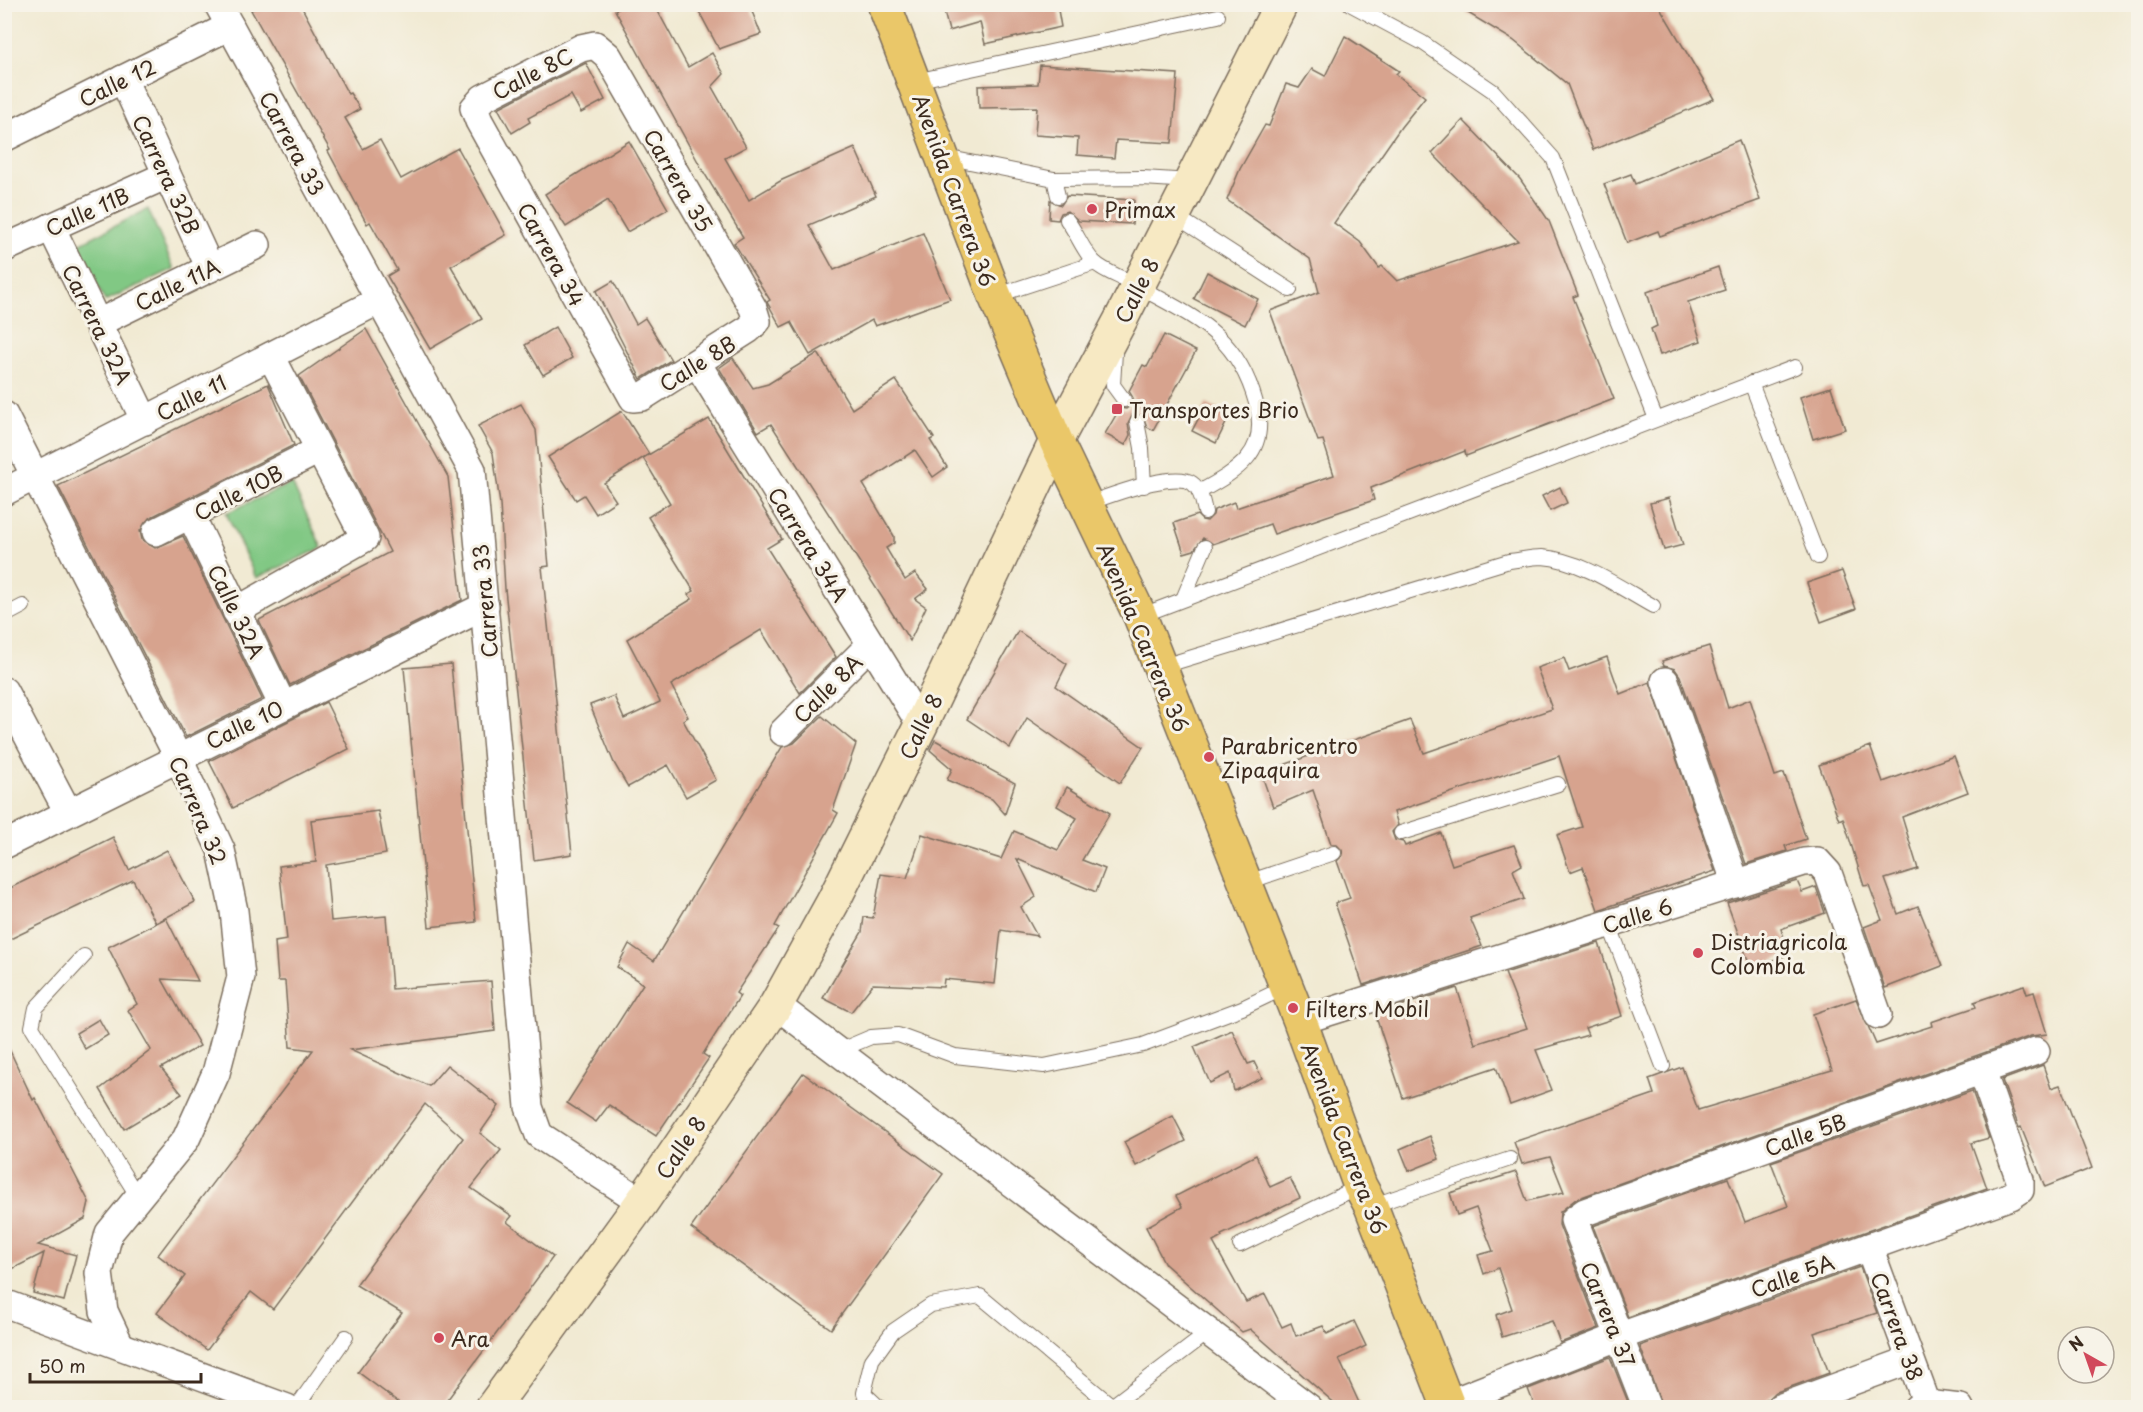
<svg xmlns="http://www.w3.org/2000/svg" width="2143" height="1412" font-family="'Playpen Sans',sans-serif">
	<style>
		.green { fill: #81c884; stroke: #5e7951; stroke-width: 1.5 }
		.building { fill: #d7a38e }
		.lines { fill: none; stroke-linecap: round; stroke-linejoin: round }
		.service-casing { stroke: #7b6d5d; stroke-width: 16 }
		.minor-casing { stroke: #7b6d5d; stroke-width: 30 }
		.secondary-casing { stroke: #7b6d5d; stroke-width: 36 }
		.primary-casing { stroke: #7b6d5d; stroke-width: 36 }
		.service { stroke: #fff; stroke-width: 14 }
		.minor { stroke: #fff; stroke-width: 27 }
		.secondary { stroke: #f7e9c3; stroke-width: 33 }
		.primary { stroke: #eac769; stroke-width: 33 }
		.poi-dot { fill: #d1495b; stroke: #f7f3e8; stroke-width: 2 }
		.labels { text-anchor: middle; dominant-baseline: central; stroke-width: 6; stroke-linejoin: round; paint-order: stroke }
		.street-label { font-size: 21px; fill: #3b2a1e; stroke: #f7f3e8 }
		.poi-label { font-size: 21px; fill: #3b2a1e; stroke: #f7f3e8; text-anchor: start }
	</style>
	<rect width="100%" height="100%" fill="#f7f3e8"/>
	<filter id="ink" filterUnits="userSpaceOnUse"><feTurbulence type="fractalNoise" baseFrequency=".0167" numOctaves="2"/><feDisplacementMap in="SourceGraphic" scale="12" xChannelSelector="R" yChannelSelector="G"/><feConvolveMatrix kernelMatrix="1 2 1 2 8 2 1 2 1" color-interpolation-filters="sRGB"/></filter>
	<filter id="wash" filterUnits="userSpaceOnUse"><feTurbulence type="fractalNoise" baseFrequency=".008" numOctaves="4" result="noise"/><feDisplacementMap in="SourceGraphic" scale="24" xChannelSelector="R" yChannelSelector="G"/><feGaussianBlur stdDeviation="1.35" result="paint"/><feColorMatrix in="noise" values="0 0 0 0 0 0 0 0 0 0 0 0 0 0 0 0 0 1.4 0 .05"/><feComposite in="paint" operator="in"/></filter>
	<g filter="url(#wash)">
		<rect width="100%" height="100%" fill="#f1ead3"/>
		<g class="green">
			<path d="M148,209L174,269L105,301L77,245Z"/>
			<path d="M292,483L322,548L256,578L226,513Z"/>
		</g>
		<g id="blocks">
			<g class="building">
				<path d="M262,4H300L348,94L350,93L360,109L345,118L363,149L380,140L401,179L458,148L506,235L451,266L482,319L430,349L387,276L397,270L370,222L367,224L328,151L330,150L251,10Z"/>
				<path d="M626,4H654L688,67L712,53L724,74L712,87L746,147L725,158L749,200L782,180L855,148L876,196L809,225L834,270L923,233L950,299L875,326L872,320L810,355L791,322L781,327L767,302L770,300L734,243L743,237L703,171L615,10Z"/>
				<path d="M695,4H749L761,34L719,49Z"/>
				<path d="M942,4H1057L1061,27L985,44L980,22L949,31Z"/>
				<path d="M1453,4H1658L1714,99L1593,150L1567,84L1513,40Z"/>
				<path d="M1345,36L1399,71L1396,74L1425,97L1401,127L1334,223L1360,242L1379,268L1382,266L1397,281L1518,241L1432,153L1463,120L1520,179L1549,221L1578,295L1573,297L1614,399L1466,456L1465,451L1371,488L1374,500L1274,534L1270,524L1213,544L1203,538L1194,550L1184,553L1174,523L1197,515L1202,520L1207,521L1213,515L1214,510L1234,502L1236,508L1334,475L1323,440L1318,441L1270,311L1319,292L1310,259L1227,200L1240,169L1265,125L1269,126L1286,84L1299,88L1312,69L1325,76Z"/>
				<path d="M586,63L605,100L581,113L571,95L528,118L530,122L512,133L498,108Z"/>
				<path d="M1040,65L1178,74L1172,143L1116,140L1114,158L1077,155L1078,138L1035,135L1037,107L979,108L978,86L1038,84Z"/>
				<path d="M1739,140L1760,200L1660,236L1658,231L1627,243L1604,184L1631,174L1635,184Z"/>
				<path d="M629,141L668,209L627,232L608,200L566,227L545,194Z"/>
				<path d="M1067,196L1134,200L1132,224L1079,221L1067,211L1061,213L1058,220L1049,219L1050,200L1061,205Z"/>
				<path d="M1718,267L1725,290L1688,302L1701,341L1660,355L1651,329L1657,326L1647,292Z"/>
				<path d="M1207,272L1258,299L1245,325L1194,299Z"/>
				<path d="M613,281L636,324L645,318L671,360L641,379L596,291Z"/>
				<path d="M555,327L572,358L543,375L525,345Z"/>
				<path d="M366,329L448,477L462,600L290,685L259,620L390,552L299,376Z"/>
				<path d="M1164,335L1196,351L1153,430L1147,427L1143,416L1132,415L1128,423L1130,435L1125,445L1105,434L1120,408L1126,409L1132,404L1133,398L1129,391L1143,365L1147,367Z"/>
				<path d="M818,353L852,409L896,380L934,438L930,440L947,467L933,477L915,450L863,484L894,536V543L886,548L905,580L915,573L928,589L915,599L926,607L910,641L771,424L758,432L719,368L733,358L753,388L768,384Z"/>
				<path d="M268,384L294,445L149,518L140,531L142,540L155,548L183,536L262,699L186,737L58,486Z"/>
				<path d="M1831,387L1845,429L1813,439L1800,397Z"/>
				<path d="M521,404L536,430L549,566L542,567L572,854L534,860L505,589L500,504L493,453L478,426Z"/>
				<path d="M1206,404L1230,415L1216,443L1192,431Z"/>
				<path d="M622,411L649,454L604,483L616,501L596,514L584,495L576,500L548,457Z"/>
				<path d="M709,419L782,539L767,548L836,657L800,693L761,630L671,685L688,717L683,720L716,780L686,797L668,765L628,787L614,763L590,705L614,696L624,719L660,702L627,639L692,599L688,594L694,591L648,517L670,503L643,458Z"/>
				<path d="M1560,487L1567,503L1550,511L1542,496Z"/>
				<path d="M1669,498L1683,545L1664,550L1650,503Z"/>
				<path d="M1842,571L1856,609L1821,622L1807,583Z"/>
				<path d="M1018,631L1067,664L1056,686L1143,747L1120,783L1027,718L1010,748L967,719Z"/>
				<path d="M1709,646L1728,708L1750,699L1775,776L1784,773L1806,839L1785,846L1787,851L1746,864L1680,676L1675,669L1664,666L1662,661Z"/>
				<path d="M1607,657L1620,694L1650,682L1715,871L1598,910L1583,867L1570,872L1557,835L1582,827L1559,756L1394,812L1398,825L1392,832L1395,840L1403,842L1405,846L1441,833L1452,865L1514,845L1522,865L1513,870L1524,899L1470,918L1482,946L1363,985L1335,903L1350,898L1337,861L1343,855L1342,850L1336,844H1331L1313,790L1273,807L1261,773L1410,720L1424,753L1552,709L1537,668L1564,658L1569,671Z"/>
				<path d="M451,664L476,922L429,927L404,668Z"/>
				<path d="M326,702L349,749L233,808L209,761Z"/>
				<path d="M822,716L856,744L833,810L838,813L775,926L779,928L736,993L740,996L703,1054L709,1058L656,1136L609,1105L596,1122L567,1103L643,984L617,967L629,944L654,961L782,747L794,743Z"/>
				<path d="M935,740L1015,783L1005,814L992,799L947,780L952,769L930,750Z"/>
				<path d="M1870,746L1883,782L1954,756L1968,792L1902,817L1918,869L1885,879L1898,914L1918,906L1942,966L1885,988L1864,927L1882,920L1869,885L1864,886L1843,818L1839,820L1819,765Z"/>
				<path d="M1067,787L1110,813L1082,860L1105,869L1096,892L1017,859L1036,897L1021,907L1037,936L1001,930L995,984L944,979L943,987L873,984L851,1012L823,998L862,932L864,917L873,918L881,874L907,878L922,834L1001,859L1014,831L1058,850L1077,818L1057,806Z"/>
				<path d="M378,811L386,854L326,865L331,921L386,916L392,989L491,981L495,1031L350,1050L429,1086L447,1065L499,1106L480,1133L501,1150L471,1188L512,1216L507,1222L553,1257L442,1407H405L358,1372L402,1313L356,1285L463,1138L425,1104L273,1309L251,1292L207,1350L157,1313L185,1276L158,1255L313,1050L290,1047L285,981H278L275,942L287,940L279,866L316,862L311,820Z"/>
				<path d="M113,837L129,870L167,850L195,902L156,923L133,880L4,942V891Z"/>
				<path d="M1797,881L1802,892L1816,887L1825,913L1781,929L1790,954L1751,968L1727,903Z"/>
				<path d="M166,918L198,981L162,979L200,1046L161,1068L182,1094L124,1129L100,1089L151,1050L128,1010L137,1004L108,947Z"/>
				<path d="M1599,943L1622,1016L1585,1028L1588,1035L1536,1050L1552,1090L1510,1105L1496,1067L1403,1098L1375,1014L1457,988L1475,1044L1527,1028L1505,973Z"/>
				<path d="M2024,985L2027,994L2034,992L2047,1034L2031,1036L1576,1199L1560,1212L1559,1225L1599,1328L1560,1343L1552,1321L1502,1337L1496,1315L1512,1309L1498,1268L1484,1274L1478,1255L1493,1251L1476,1208L1457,1215L1450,1193L1516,1172L1527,1201L1564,1192L1550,1157L1522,1164L1514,1142L1654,1094L1649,1079L1682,1067L1698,1110L1832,1070L1813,1014L1856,999L1876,1044L1932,1026L1931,1022L1976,1007L1974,1002Z"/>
				<path d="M99,1019L108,1035L85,1049L76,1033Z"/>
				<path d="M1232,1030L1248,1064L1254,1062L1262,1078L1234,1091L1230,1073L1210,1083L1194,1047Z"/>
				<path d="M4,1038L33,1100L35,1098L89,1202L85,1219L38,1245L76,1255L64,1301L33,1293L44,1253L4,1273Z"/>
				<path d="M2043,1065L2051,1088L2060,1085L2092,1168L2045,1187L2021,1127L2019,1128L2002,1080Z"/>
				<path d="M803,1073L943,1174L831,1329L691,1228Z"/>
				<path d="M1972,1091L1989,1138L1971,1143L1987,1188L1628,1317L1593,1226L1728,1178L1745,1222L1788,1206L1771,1162Z"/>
				<path d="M1173,1116L1186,1141L1136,1166L1124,1142Z"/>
				<path d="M1430,1136L1439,1159L1409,1171L1400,1149Z"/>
				<path d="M1256,1155L1270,1187L1290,1178L1300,1198L1221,1235L1222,1237L1213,1242L1246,1302L1265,1294L1282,1327L1291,1323L1296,1336L1323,1326L1327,1334L1354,1321L1366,1346L1339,1359L1361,1407H1339L1250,1329L1242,1332L1165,1264L1146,1227L1182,1207L1176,1196Z"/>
				<path d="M1860,1267L1877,1313L1814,1333L1829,1373L1774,1393L1765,1402L1751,1407H1662L1640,1346Z"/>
				<path d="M1610,1357L1630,1407H1535L1528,1389Z"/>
			</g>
		</g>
	</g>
	<g filter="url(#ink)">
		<use href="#blocks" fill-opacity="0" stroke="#7b6d5d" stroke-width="1.5"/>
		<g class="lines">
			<g class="service-casing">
				<g id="service">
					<path d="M1350,4L1423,43L1493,91L1553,158L1656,419"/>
					<path d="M915,81L1218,16"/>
					<path d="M945,157L1054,179L1143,178L1191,181"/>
					<path d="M1054,179L1058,196"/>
					<path d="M1174,215L1290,290"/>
					<path d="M1067,220C1077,233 1083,251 1094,262C1103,271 1119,276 1130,282C1190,316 1236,330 1256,403C1270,453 1237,471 1199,492"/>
					<path d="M995,296L1095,263"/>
					<path d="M1115,352L1113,385L1124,400"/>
					<path d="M1751,383L1818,557"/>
					<path d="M1137,422L1142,448L1144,486"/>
					<path d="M1085,504C1108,497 1173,470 1192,483C1201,489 1203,503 1205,512"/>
					<path d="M1183,599L1205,547"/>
					<path d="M4,616L23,606"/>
					<path d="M1140,616L1795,367"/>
					<path d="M1160,667L1509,561C1520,560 1531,557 1542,557C1581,560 1619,587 1653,606"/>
					<path d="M1401,833L1558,784"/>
					<path d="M1245,883L1334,853"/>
					<path d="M1609,924L1663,1066"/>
					<path d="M84,956L36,1008L32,1027L138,1197"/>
					<path d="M838,1051L871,1037L898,1035L955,1056L1044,1066L1143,1045L1242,1008L1286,987"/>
					<path d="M1371,1206L1510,1159"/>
					<path d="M1240,1245L1360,1186"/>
					<path d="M296,1408L346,1337"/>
					<path d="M880,1408L864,1393L872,1360L893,1331L931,1305L980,1296L1111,1405"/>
					<path d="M1109,1408L1209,1332"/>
				</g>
			</g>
			<g class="minor-casing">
				<g id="minor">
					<path d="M218,4L472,470L529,1107L539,1135L642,1202"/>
					<path d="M595,45L608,56L753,308L757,321L749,329L642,397L633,398L479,121L474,108L483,98L581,48Z"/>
					<path d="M123,79L210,268"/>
					<path d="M4,138L230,26"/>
					<path d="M51,227L145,421"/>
					<path d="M7,247L167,175"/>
					<path d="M98,323L257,245"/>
					<path d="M697,363L921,725"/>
					<path d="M4,415L178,757L221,850L234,911L241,977L216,1073L186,1139L109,1233L99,1273L104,1311L120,1345"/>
					<path d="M4,492L378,301"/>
					<path d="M191,516L283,706"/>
					<path d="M156,532L319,450"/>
					<path d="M236,611L365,538L271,356"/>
					<path d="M1665,681L1736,884"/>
					<path d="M4,691L68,812"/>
					<path d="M783,732L871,644"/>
					<path d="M4,845L485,606"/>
					<path d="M776,1005L1309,1408"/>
					<path d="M1300,1021L1804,862L1817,861L1828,873L1878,1015"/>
					<path d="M1869,1247L1927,1404"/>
					<path d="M4,1303L287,1408"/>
					<path d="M1447,1404L1618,1337L2011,1196L2020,1190V1180L1982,1071"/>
					<path d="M1647,1408L1574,1220L1585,1212L2036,1051"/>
					<path d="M1779,1408L1910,1360"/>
					<path d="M1917,1408L1927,1404L1960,1408"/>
				</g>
			</g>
			<g class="secondary-casing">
				<path id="secondary" d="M492,1408L642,1202L776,1005L833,902L921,725L1056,441L1120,321L1281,4"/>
			</g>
			<g class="primary-casing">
				<path id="primary" d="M884,4L995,296L1056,441L1140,616L1300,1021L1360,1186L1371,1206L1449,1408"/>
			</g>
			<use href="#service" class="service"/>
			<use href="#minor" class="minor"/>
			<use href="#secondary" class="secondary"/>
			<use href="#primary" class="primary"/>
		</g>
	</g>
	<g class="poi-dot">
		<circle cx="1092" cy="209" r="6"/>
		<rect x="1111" y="403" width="12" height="12" rx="3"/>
		<circle cx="1209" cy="757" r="6"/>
		<circle cx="1698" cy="953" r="6"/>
		<circle cx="1293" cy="1008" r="6"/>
		<circle cx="439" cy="1338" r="6"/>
	</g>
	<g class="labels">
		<g class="street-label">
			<text transform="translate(532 73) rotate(-27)">Calle 8C</text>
			<text transform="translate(117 82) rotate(-26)">Calle 12</text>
			<text transform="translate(293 143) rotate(62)">Carrera 33</text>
			<text transform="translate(167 174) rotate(65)">Carrera 32B</text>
			<text transform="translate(679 180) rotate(60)">Carrera 35</text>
			<text transform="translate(955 190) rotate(70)">Avenida Carrera 36</text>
			<text transform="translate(87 211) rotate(-24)">Calle 11B</text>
			<text transform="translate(552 254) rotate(61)">Carrera 34</text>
			<text transform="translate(177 284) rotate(-26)">Calle 11A</text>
			<text transform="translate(1136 290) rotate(-63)">Calle 8</text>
			<text transform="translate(98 324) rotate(64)">Carrera 32A</text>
			<text transform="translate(697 363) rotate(-32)">Calle 8B</text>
			<text transform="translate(191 397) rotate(-27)">Calle 11</text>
			<text transform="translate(238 492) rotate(-27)">Calle 10B</text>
			<text transform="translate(809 544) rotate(58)">Carrera 34A</text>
			<text transform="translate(484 601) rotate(-95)">Carrera 33</text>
			<text transform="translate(237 611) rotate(64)">Calle 32A</text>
			<text transform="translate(1144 637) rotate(67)">Avenida Carrera 36</text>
			<text transform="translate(827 688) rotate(-45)">Calle 8A</text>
			<text transform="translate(244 724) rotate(-26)">Calle 10</text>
			<text transform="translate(920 726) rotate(-64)">Calle 8</text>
			<text transform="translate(199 810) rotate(67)">Carrera 32</text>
			<text transform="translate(1637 915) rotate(-17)">Calle 6</text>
			<text transform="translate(1805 1134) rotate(-20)">Calle 5B</text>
			<text transform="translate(1345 1138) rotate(69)">Avenida Carrera 36</text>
			<text transform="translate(680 1147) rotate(-56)">Calle 8</text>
			<text transform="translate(1792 1275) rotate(-20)">Calle 5A</text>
			<text transform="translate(1609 1314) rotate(68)">Carrera 37</text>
			<text transform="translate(1898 1326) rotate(70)">Carrera 38</text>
		</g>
		<g class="poi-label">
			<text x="1104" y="209">Primax</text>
			<text x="1129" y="409">Transportes Brio</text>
			<text x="1221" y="745">Parabricentro<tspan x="1221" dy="24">Zipaquira</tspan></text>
			<text x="1710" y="941">Distriagricola<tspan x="1710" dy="24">Colombia</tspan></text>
			<text x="1305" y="1008">Filters Mobil</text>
			<text x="451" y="1338">Ara</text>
		</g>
	</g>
	<rect width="2143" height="1412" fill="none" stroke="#f7f3e8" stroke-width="24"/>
	<g transform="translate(2086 1355) rotate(320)"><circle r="28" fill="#f7f3e8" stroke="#aca397" stroke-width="1.5"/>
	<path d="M0-4.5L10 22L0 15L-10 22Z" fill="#d1495b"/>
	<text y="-9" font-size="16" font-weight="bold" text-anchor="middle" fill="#3b2a1e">N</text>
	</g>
	<path d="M30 1373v9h171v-9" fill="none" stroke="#3b2a1e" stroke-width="3"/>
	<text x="39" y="1373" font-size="18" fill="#3b2a1e" stroke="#f7f3e8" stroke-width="4.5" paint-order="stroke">50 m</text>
</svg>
